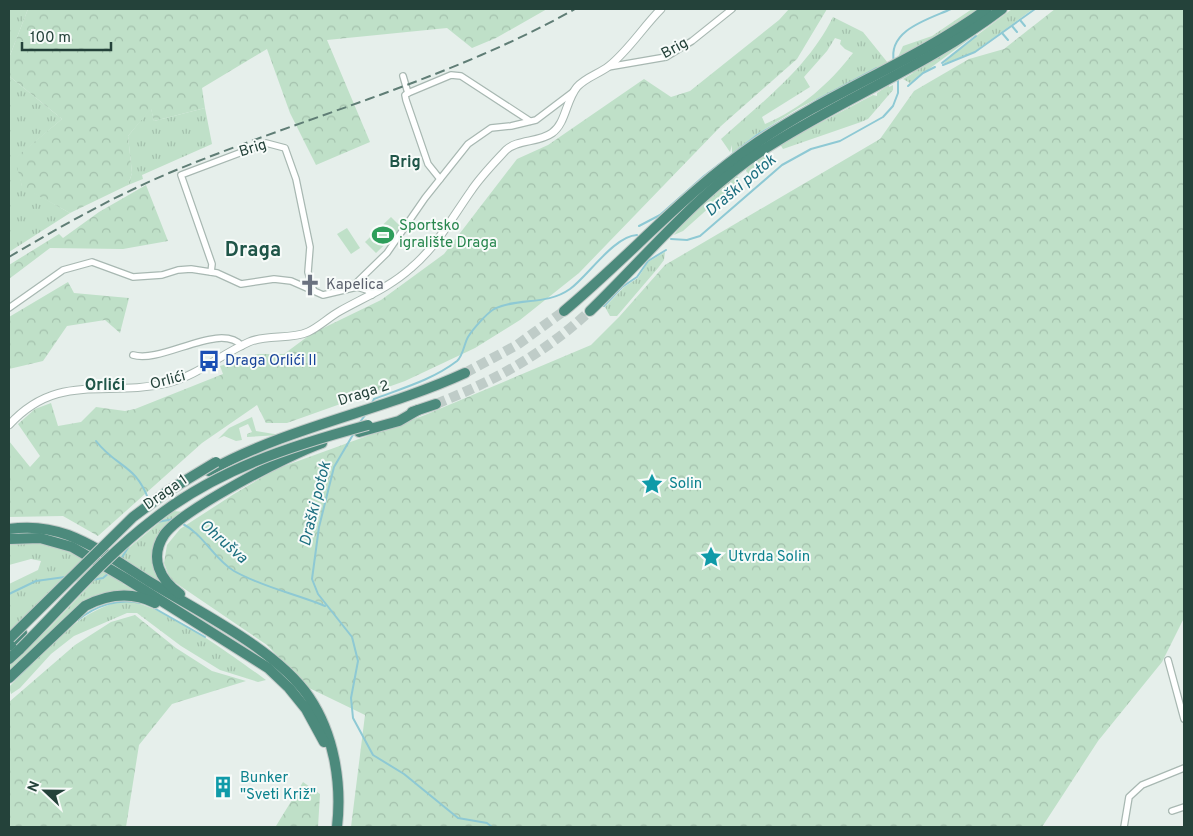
<svg xmlns="http://www.w3.org/2000/svg" width="1193" height="836" font-family="Overpass,sans-serif">
	<style>
		.grass { fill: url(#grass-tufts); fill-rule: evenodd }
		.forest { fill: url(#forest-crowns) }
		.garden { fill: #bfe0c8 }
		.lines { fill: none; stroke-linecap: round; stroke-linejoin: round }
		.stream { stroke: #8ec9d4; stroke-width: 2 }
		.trunk-tunnel { stroke: #bfccc8; stroke-width: 10; stroke-dasharray: 10 5; stroke-linecap: butt }
		.minor-casing { stroke: #a8b8b2; stroke-width: 8 }
		.tertiary-casing { stroke: #a8b8b2; stroke-width: 9 }
		.trunk-casing { stroke: #c2cac8; stroke-width: 12 }
		.minor { stroke: #fff; stroke-width: 5.5 }
		.tertiary { stroke: #fff; stroke-width: 7 }
		.trunk { stroke: #4c8a7c; stroke-width: 10 }
		.rail { stroke: #5f7d75; stroke-width: 2; stroke-dasharray: 10 5; stroke-linecap: butt }
		.trunk-bridge-casing { stroke: #c2cac8; stroke-width: 12; stroke-linecap: butt }
		.trunk-bridge { stroke: #4c8a7c; stroke-width: 10 }
		.labels { text-anchor: middle; dominant-baseline: central; stroke-width: 4; stroke-linejoin: round; paint-order: stroke }
		.street-label { font-size: 15px; fill: #24423a; stroke: #f7fbf9 }
		.leisure-label { font-size: 15px; fill: #27864d; stroke: #f7fbf9; text-anchor: start }
		.worship-label { font-size: 15px; fill: #5b616d; stroke: #f7fbf9; text-anchor: start }
		.transit-label { font-size: 15px; fill: #164399; stroke: #f7fbf9; text-anchor: start }
		.culture-label { font-size: 15px; fill: #0d838f; stroke: #f7fbf9; text-anchor: start }
		.neighbourhood-label { font-size: 16px; font-weight: bold; fill: #1f5548; stroke: #f7fbf9 }
		.water-label { font-size: 16px; font-style: italic; fill: #1c6f80; stroke: #f7fbf9 }
		.district-label { font-size: 20px; font-weight: bold; fill: #1f5548; stroke: #f7fbf9 }
	</style>
	<defs>
		<pattern id="grass-tufts" width="24" height="20" patternUnits="userSpaceOnUse" patternTransform="scale(1.25)"><rect width="24" height="20" fill="#bfe0c8"/><path d="M3 7l-1-3M5 7V3M7 7l1-3M15 17l-1-3M17 17v-4M19 17l1-3" fill="none" stroke="#a4c1ad"/></pattern>
		<pattern id="forest-crowns" width="20" height="18" patternUnits="userSpaceOnUse" patternTransform="scale(1.25)"><rect width="20" height="18" fill="#bfe0c8"/><path d="M2 6a3 3 0 1 1 6 0M12 15a3 3 0 1 1 6 0" fill="none" stroke="#a4c1ad"/></pattern>
	</defs>
	<rect width="100%" height="100%" fill="#e6efeb"/>
	<g class="grass">
		<path d="M9,9H28L9,58Z"/>
		<path d="M972,9H979L948,30L898,57L903,46L932,36Z"/>
		<path d="M1012,9H1033L974,52L943,64L952,54Z"/>
		<path d="M833,17L863,32L888,63L799,108L757,134L732,153V145L730,152L721,139C762,102 808,68 833,17ZM835,38L841,40L840,44L845,49L853,53C829,84 802,108 765,124L762,117L810,87L804,77L827,51Z"/>
		<path d="M975,35L910,83L903,79L913,73V71Z"/>
		<path d="M9,76L62,119L16,158L22,186L70,213L9,252Z"/>
		<path d="M889,85V87L893,85V90L868,119L861,122L783,149L780,144L873,95L877,96V93Z"/>
		<path d="M151,108L154,121L205,108L212,144L142,175L143,179L128,185L132,173L128,136Z"/>
		<path d="M768,152L773,158L749,174L746,171L747,168L737,176L740,180L683,231L674,235C697,203 734,176 768,152Z"/>
		<path d="M665,252L664,260L658,268L617,316H610L605,307L624,287L638,278L648,262Z"/>
		<path d="M252,417L256,431L280,435L247,437V434L252,432L248,424L239,428L242,440L236,441L224,436L218,439L229,428Z"/>
		<path d="M173,511L185,512L160,535L163,584L134,567L123,584L140,592L108,594L9,674V664L49,628L91,584L64,579L9,634V584L38,570L41,561L31,559L9,565V544L44,542L78,556L87,539L118,557Z"/>
		<path d="M123,601C160,601 234,657 266,680L258,682L220,670L181,646L137,613H127L74,636L51,654L20,688L11,694L9,687C41,655 78,609 123,601Z"/>
	</g>
	<g class="forest">
		<path d="M28,9H547L496,38L472,48L447,28L327,40L370,142L316,165L290,113L267,49L202,88L205,108L154,121L151,109L128,136L132,173L128,185L70,213L22,187L15,158L62,119L9,76V58Z"/>
		<path d="M789,9H827L797,59L721,126L579,273L520,320L475,348L405,381L287,423H266L257,405L202,443L98,536L63,516L9,517V441L30,467L40,456L18,424L35,409L51,403L58,426L81,422L96,407L125,411L135,409L223,374L220,366L258,354H284L311,334L381,300L444,254L517,159L548,145L644,79L671,97L690,91L779,20Z"/>
		<path d="M1055,9H1184V618L1162,662L1098,741L1042,827H351L365,715L307,687L267,645L170,579L164,563L167,545L180,529L234,494L276,469L425,415L591,345L619,317L665,265L880,139L914,91L969,59L1004,49Z"/>
		<path d="M146,185L168,241L123,249L50,248L9,279V265L59,234L63,238L99,212Z"/>
		<path d="M68,282L74,293L129,298L120,333L105,320L67,326L43,361L9,369V317Z"/>
		<path d="M135,615L176,648L212,671L246,681L172,704L139,745L126,827H9V702L75,645L111,622Z"/>
		<path d="M303,782L320,794L318,827H272L276,826Z"/>
	</g>
	<g class="garden">
		<path d="M391,217L402,228L376,253L365,242Z"/>
		<path d="M347,228L360,248L351,254L337,234Z"/>
	</g>
	<g class="lines">
		<g class="stream">
			<path d="M1020,20L1025,26"/>
			<path d="M1012,26L1017,32"/>
			<path d="M1002,33L1008,40"/>
			<path d="M894,62C887,30 929,19 951,9"/>
			<path d="M942,63L976,36"/>
			<path d="M943,65L975,52L1035,9"/>
			<path d="M908,86L923,73L935,67"/>
			<path d="M639,226L660,215L704,176L757,135L817,100L877,68"/>
			<path d="M671,239L687,240L700,236L782,165L811,149L840,141L883,117L893,106L898,93V79"/>
			<path d="M604,306L622,287L637,277L648,261L666,250"/>
			<path d="M372,403L374,399C403,388 432,380 457,361C463,356 464,344 468,337C473,329 486,314 494,309C519,297 546,306 570,289C588,276 614,236 637,235"/>
			<path d="M360,422L366,414"/>
			<path d="M354,433L334,467L319,527L312,579L318,594L352,637L358,661L351,698L353,718L373,755L404,774L458,818L487,823L492,827"/>
			<path d="M96,441C117,468 136,464 149,501"/>
			<path d="M157,522L174,519"/>
			<path d="M183,524C203,534 214,559 234,571C262,587 296,594 325,606"/>
			<path d="M121,559L129,546"/>
			<path d="M92,580L103,578L110,572"/>
			<path d="M9,594L36,581L65,577"/>
			<path d="M154,608L205,637"/>
			<path d="M78,620C95,606 118,598 140,603"/>
			<path d="M14,680L32,663"/>
		</g>
		<g class="trunk-tunnel">
			<path d="M465,373L517,345L564,311"/>
			<path d="M436,404C496,380 542,355 590,311"/>
		</g>
		<g class="minor-casing">
			<g id="minor">
				<path d="M608,67L666,57L692,41L732,9"/>
				<path d="M403,76L408,93"/>
				<path d="M440,179L428,164L406,100L405,95L408,93L451,75L461,76L530,121"/>
				<path d="M211,272L212,264L181,175L266,143L285,148L296,179L310,247L308,272L313,289"/>
				<path d="M352,287L387,253L425,198L468,144L491,128L511,126L536,120L573,92"/>
				<path d="M9,308L63,270L92,262L133,277L162,275L178,270L191,269L217,273L241,284L274,279L291,281L323,295L357,287L367,290L372,295"/>
				<path d="M133,355C162,364 220,321 242,346"/>
				<path d="M1168,660L1184,719"/>
				<path d="M1172,811L1184,807"/>
				<path d="M1124,827L1129,797L1142,785L1184,768"/>
			</g>
		</g>
		<g class="tertiary-casing">
			<path id="tertiary" d="M9,425C58,371 106,398 168,383C198,375 220,355 249,342C267,334 290,340 308,332C319,327 329,317 340,311C365,297 390,287 411,268C437,246 452,218 471,191C481,176 494,163 506,150C518,139 538,143 552,133C566,123 566,100 577,87C586,77 599,74 609,66C629,50 643,27 661,9"/>
		</g>
		<g class="trunk-casing">
			<g id="trunk">
				<path d="M564,311C630,256 687,190 758,142C831,92 915,61 987,9"/>
				<path d="M590,311C649,254 703,186 774,143C849,96 931,63 1002,9"/>
				<path d="M412,412L436,404"/>
				<path d="M359,432L399,421L418,410"/>
				<path d="M209,471C290,426 382,411 465,373"/>
				<path d="M9,529C29,526 49,528 68,535C97,546 124,566 150,582C199,612 277,650 309,697C334,734 342,783 337,827"/>
				<path d="M9,539L40,538L72,547L125,578L268,668L289,688L306,709L324,742"/>
				<path d="M180,594C160,580 149,558 164,535C181,510 290,454 322,443"/>
				<path d="M9,646L22,633"/>
				<path d="M9,659L20,649"/>
				<path d="M9,678L85,606C108,594 131,591 155,603"/>
			</g>
		</g>
		<use href="#minor" class="minor"/>
		<use href="#tertiary" class="tertiary"/>
		<use href="#trunk" class="trunk"/>
		<path class="rail" d="M9,257C61,226 113,197 169,173C303,117 447,81 575,9"/>
		<g class="trunk-bridge-casing">
			<g id="trunk-bridge">
				<path d="M10,638L133,517L168,491L216,462"/>
				<path d="M20,649C64,605 104,557 154,519C218,469 290,446 368,425"/>
			</g>
		</g>
		<use href="#trunk-bridge" class="trunk-bridge"/>
	</g>
	<defs>
		<g id="stadium-bare" transform="scale(1.725)"><path d="M0-5a6.5 5 0 1 0 0 10a6.5 5 0 1 0 0-10ZM-3.5-1.8h7v3.6h-7Z" fill="#2e9e5b" stroke="#f7fbf9" stroke-width="2.5" paint-order="stroke"/></g>
		<g id="church-bare" transform="scale(1.725)"><path d="M-1.2-6h2.4v3.5h3.3v2.4h-3.3V6h-2.4V-.1h-3.3v-2.4h3.3Z" fill="#6b7280" stroke="#f7fbf9" stroke-width="2.5" paint-order="stroke"/></g>
		<g id="bus-bare" transform="scale(1.725)"><path d="M-5-6H5V4H4V6H2V4H-2V6H-4V4H-5ZM-3.5-4V0h7V-4ZM-3.5 1.2v1.5H-2V1.2ZM2 1.2v1.5H3.5V1.2Z" fill="#1a4fb4" stroke="#f7fbf9" stroke-width="2.5" paint-order="stroke"/></g>
		<g id="sight-bare" transform="scale(1.725)"><path d="M0-6L1.8-2.2L6-1.7L2.9 1.2L3.7 5.4L0 3.3L-3.7 5.4L-2.9 1.2L-6-1.7L-1.8-2.2Z" fill="#0f9aa8" stroke="#f7fbf9" stroke-width="2.5" paint-order="stroke"/></g>
		<g id="building-bare" transform="scale(1.725)"><path d="M-4-6H4V6H1V3H-1V6H-4ZM-2.5-4.3h1.7v1.8h-1.7ZM.8-4.3h1.7v1.8H.8ZM-2.5-1h1.7V.8h-1.7ZM.8-1h1.7V.8H.8Z" fill="#0f9aa8" stroke="#f7fbf9" stroke-width="2.5" paint-order="stroke"/></g>
	</defs>
	<g fill-rule="evenodd">
		<use href="#stadium-bare" x="383" y="235"/>
		<use href="#church-bare" x="310" y="285"/>
		<use href="#bus-bare" x="209" y="361"/>
		<use href="#sight-bare" x="652" y="484"/>
		<use href="#sight-bare" x="711" y="557"/>
		<use href="#building-bare" x="223" y="787"/>
	</g>
	<g class="labels">
		<g class="street-label">
			<text transform="translate(675 49) rotate(-29)">Brig</text>
			<text transform="translate(253 149) rotate(-17)">Brig</text>
			<text transform="translate(168 381) rotate(-15)">Orlići</text>
			<text transform="translate(364 394) rotate(-18)">Draga 2</text>
			<text transform="translate(166 493) rotate(-35)">Draga 1</text>
		</g>
		<g class="leisure-label">
			<text x="399" y="226">Sportsko<tspan x="399" dy="17">igralište Draga</tspan></text>
		</g>
		<g class="worship-label">
			<text x="326" y="285">Kapelica</text>
		</g>
		<g class="transit-label">
			<text x="225" y="361">Draga Orlići II</text>
		</g>
		<g class="culture-label">
			<text x="669" y="484">Solin</text>
			<text x="728" y="557">Utvrda Solin</text>
			<text x="240" y="778">Bunker<tspan x="240" dy="17">"Sveti Križ"</tspan></text>
		</g>
		<g class="neighbourhood-label">
			<text x="405" y="163">Brig</text>
			<text x="105" y="386">Orlići</text>
		</g>
		<g class="water-label">
			<text transform="translate(741 186) rotate(-40)">Draški potok</text>
			<text transform="translate(316 504) rotate(-76)">Draški potok</text>
			<text transform="translate(223 542) rotate(41)">Ohrušva</text>
		</g>
		<g class="district-label">
			<text x="253" y="251">Draga</text>
		</g>
	</g>
	<rect width="1193" height="836" fill="none" stroke="#24423a" stroke-width="20"/>
	<g transform="translate(45 791) rotate(292)" stroke="#f7fbf9" stroke-width="4" paint-order="stroke">
	<path d="M0-4L9 19L0 12L-9 19Z" fill="#24423a"/>
	<text y="-8" font-size="14" font-weight="bold" text-anchor="middle" fill="#24423a">N</text>
	</g>
	<path d="M22 42v8h89v-8" fill="none" stroke="#24423a" stroke-width="2.5"/>
	<text x="30" y="42" font-size="15" fill="#24423a" stroke="#f7fbf9" stroke-width="4" paint-order="stroke">100 m</text>
</svg>
